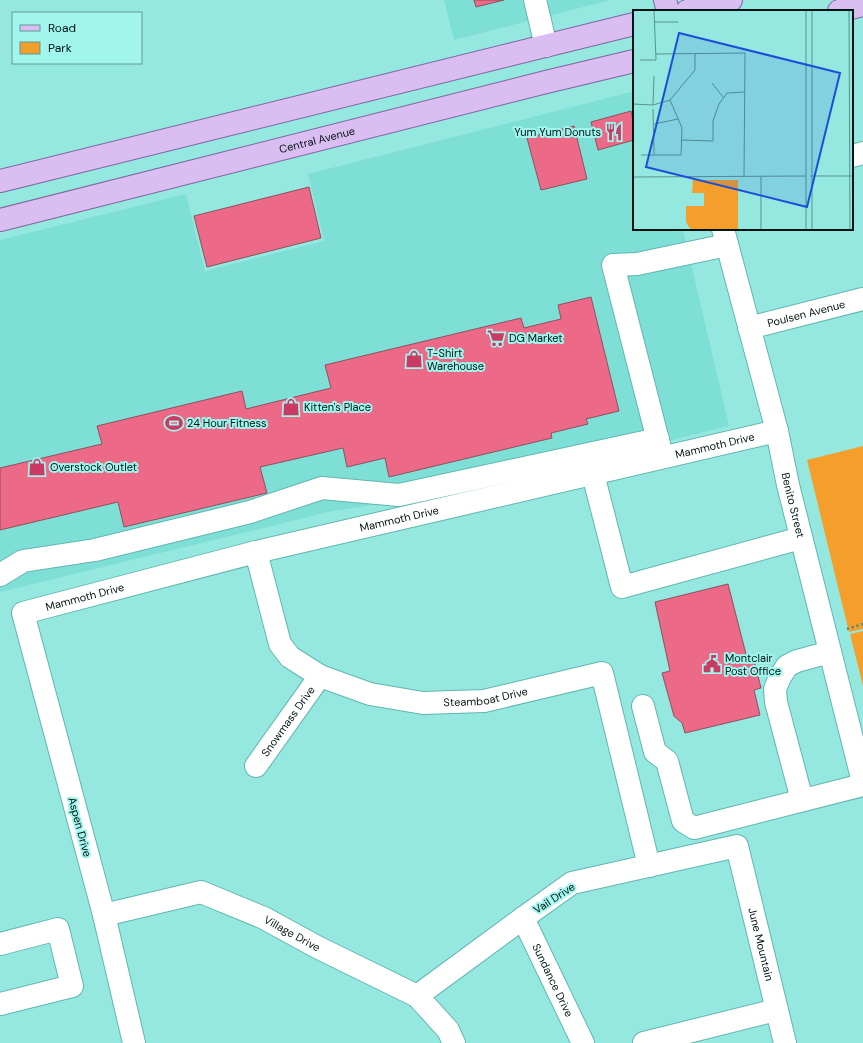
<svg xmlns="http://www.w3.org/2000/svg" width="863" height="1043" font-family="'DM Sans',sans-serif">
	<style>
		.built { fill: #7edfd6 }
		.green { fill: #f49f2c }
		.building { fill: #ec6987; stroke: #8e515d }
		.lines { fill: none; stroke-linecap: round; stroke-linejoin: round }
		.minor-casing { stroke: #63b6af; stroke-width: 24 }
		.major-casing { stroke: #7d669e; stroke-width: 24 }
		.path { stroke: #4e837f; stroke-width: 2.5; stroke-dasharray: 2 3; stroke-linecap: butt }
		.minor { stroke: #fff; stroke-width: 22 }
		.major { stroke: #dabef2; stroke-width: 22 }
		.labels { text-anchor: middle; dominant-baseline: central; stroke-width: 4; stroke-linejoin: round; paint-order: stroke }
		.poi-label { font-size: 11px; fill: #001413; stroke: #a1f5ed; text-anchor: start }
		.street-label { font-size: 11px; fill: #001413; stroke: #a1f5ed }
		.inset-road { fill: none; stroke: #59938e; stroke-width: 1 }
		.view { fill: #1d4ed8; fill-opacity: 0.15; stroke: #1d4ed8; stroke-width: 2 }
		.inset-edge { fill: none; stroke: #001413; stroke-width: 2 }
	</style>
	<rect width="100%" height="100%" fill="#94e8e0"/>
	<g class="built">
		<path d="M444,0H610L454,40Z"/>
		<path d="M631,92L634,97V229H683L729,426L460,492L333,511L0,592V240L186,194L205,271L324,241L308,174Z"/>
	</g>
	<g class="green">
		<path d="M863,446V629L849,632L807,460Z"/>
		<path d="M863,631V686L850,634Z"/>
	</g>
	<g class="building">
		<path d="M474,0H504L476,7Z"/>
		<path d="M631,111L634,124V140L598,150L591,122Z"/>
		<path d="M574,126L587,179L541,190L527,138Z"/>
		<path d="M309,187L321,238L207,267L194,216Z"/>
		<path d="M591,297L619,411L586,419L588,424L551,433L552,438L389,477L385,458L347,467L343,448L260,467L267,493L124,527L118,502L0,530V468L102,444L97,426L242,391L246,409L331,388L325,365L521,318L524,328L561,319L558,305Z"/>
		<path d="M728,584L747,658L753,656L761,688L754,690L760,715L685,733L682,723L674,716L662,673L670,671L655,602Z"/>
	</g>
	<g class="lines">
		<g class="minor-casing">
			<g id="minor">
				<path d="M535,0L546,46"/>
				<path d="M852,156L863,153"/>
				<path id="s1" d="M723,229L777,431L788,485L863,782"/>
				<path id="s2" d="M749,328L863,299"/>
				<path d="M661,452L613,265L637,264L727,245"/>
				<path d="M593,474L622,587L801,538"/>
				<path id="s3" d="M256,552L280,644L290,657L320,676L370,694L423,703L484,701L602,673L649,866"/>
				<path d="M0,575L23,561L95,550L250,512L322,488L399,495L658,439"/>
				<path d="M643,706L655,752L667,761L683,821L694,828L863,785"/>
				<path id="s4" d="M256,766L320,676"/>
				<path d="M802,800L776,702L775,689L780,677L787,666L797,661L830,652"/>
				<path id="s5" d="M104,915L201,892L264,918L317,947L417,996L448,1030L454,1043"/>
				<path id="s6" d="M523,918L583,1043"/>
				<path d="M0,944L58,929L72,986L0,1004"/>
				<path id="s7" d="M417,996L523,918L572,883L737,846L785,1043"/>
				<path id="s8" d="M134,1043L104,915L23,613L256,552L777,431"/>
				<path d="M644,1043L776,1010"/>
			</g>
		</g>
		<g class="major-casing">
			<g id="major">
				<path d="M665,0L668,11"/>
				<path d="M687,11L731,0"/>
				<path d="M839,11L863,5"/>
				<path d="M0,181L634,24"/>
				<path id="s9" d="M0,220L546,82L634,61"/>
			</g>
		</g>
		<path class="path" d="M847,629L863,624"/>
		<use href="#minor" class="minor"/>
		<use href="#major" class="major"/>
	</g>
	<defs>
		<g id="restaurant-bare" transform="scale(1.38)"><path d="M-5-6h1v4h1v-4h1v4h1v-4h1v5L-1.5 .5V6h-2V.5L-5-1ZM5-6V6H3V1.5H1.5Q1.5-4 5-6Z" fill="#c93b63" stroke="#a1f5ed" stroke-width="2.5" paint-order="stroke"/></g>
		<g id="supermarket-bare" transform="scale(1.38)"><path d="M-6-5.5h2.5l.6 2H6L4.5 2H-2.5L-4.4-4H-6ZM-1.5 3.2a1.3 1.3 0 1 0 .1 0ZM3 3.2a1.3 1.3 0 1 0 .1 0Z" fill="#c93b63" stroke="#a1f5ed" stroke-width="2.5" paint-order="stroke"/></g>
		<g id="shop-bare" transform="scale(1.38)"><path d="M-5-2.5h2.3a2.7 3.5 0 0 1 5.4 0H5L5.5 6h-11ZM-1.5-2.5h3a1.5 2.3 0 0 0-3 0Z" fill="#c93b63" stroke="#a1f5ed" stroke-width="2.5" paint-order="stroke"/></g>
		<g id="stadium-bare" transform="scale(1.38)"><path d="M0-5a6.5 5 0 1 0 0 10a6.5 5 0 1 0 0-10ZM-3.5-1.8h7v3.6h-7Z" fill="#c93b63" stroke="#a1f5ed" stroke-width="2.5" paint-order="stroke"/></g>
		<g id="civic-bare" transform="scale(1.38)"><path d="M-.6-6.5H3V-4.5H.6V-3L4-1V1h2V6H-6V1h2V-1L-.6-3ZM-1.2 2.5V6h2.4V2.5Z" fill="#c93b63" stroke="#a1f5ed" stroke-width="2.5" paint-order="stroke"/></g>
	</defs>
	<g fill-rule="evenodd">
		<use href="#restaurant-bare" x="614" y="132"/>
		<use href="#supermarket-bare" x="496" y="338"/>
		<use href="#shop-bare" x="414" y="359"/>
		<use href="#shop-bare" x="291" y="407"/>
		<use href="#stadium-bare" x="174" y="423"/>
		<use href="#shop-bare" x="37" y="467"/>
		<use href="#civic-bare" x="712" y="664"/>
	</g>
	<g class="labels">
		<g class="poi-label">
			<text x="601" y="132" text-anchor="end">Yum Yum Donuts</text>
			<text x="509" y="338">DG Market</text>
			<text x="427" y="353">T-Shirt<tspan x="427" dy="13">Warehouse</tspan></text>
			<text x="304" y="407">Kitten's Place</text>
			<text x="187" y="423">24 Hour Fitness</text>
			<text x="50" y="467">Overstock Outlet</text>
			<text x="725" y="658">Montclair<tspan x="725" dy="13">Post Office</tspan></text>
		</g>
		<g class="street-label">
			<text stroke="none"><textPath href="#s9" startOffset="327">Central Avenue</textPath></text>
			<text stroke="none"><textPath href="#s2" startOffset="59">Poulsen Avenue</textPath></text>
			<text stroke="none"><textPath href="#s8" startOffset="1156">Mammoth Drive</textPath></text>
			<text stroke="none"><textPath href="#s1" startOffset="285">Benito Street</textPath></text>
			<text stroke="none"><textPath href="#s8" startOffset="832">Mammoth Drive</textPath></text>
			<text stroke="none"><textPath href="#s8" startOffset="508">Mammoth Drive</textPath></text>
			<text stroke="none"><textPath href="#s3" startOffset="317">Steamboat Drive</textPath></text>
			<text stroke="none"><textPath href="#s4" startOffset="55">Snowmass Drive</textPath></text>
			<text transform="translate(80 827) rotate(75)">Aspen Drive</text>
			<text transform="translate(554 898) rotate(-33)">Vail Drive</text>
			<text stroke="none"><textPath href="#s5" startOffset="200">Village Drive</textPath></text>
			<text stroke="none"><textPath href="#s7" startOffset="462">June Mountain</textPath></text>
			<text stroke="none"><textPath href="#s6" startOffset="69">Sundance Drive</textPath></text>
		</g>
	</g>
	<g transform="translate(633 10)">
		<rect width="220" height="220" fill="#94e8e0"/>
		<path d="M60,170H105V220H58L53,212V196H71V183H59Z" fill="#f49f2c"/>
		<path class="inset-road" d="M173,0V220M216,0L217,220M21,12H45M23,44L112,43L111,167M7,50H23L21,0M79,73L90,87M0,94L20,95L37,90L62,60V44M20,95L21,66M20,99L21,144M21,114L45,109M48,130L80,131V111L86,94L94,83L112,82M8,145H48L49,118L37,90M177,166H220M0,167L173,166M128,167V220M179,220V0"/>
		<path class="view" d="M46,23L207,63L174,197L13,157Z"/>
		<rect width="220" height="220" class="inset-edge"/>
	</g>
	<rect x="12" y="12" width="130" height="52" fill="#a1f5ed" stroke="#619b96"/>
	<rect x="20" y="25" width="20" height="6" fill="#dabef2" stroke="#619b96"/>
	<text x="48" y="32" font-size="12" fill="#001413">Road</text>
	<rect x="20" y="42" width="20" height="12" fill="#f49f2c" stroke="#619b96"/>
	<text x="48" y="52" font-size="12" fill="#001413">Park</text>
</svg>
